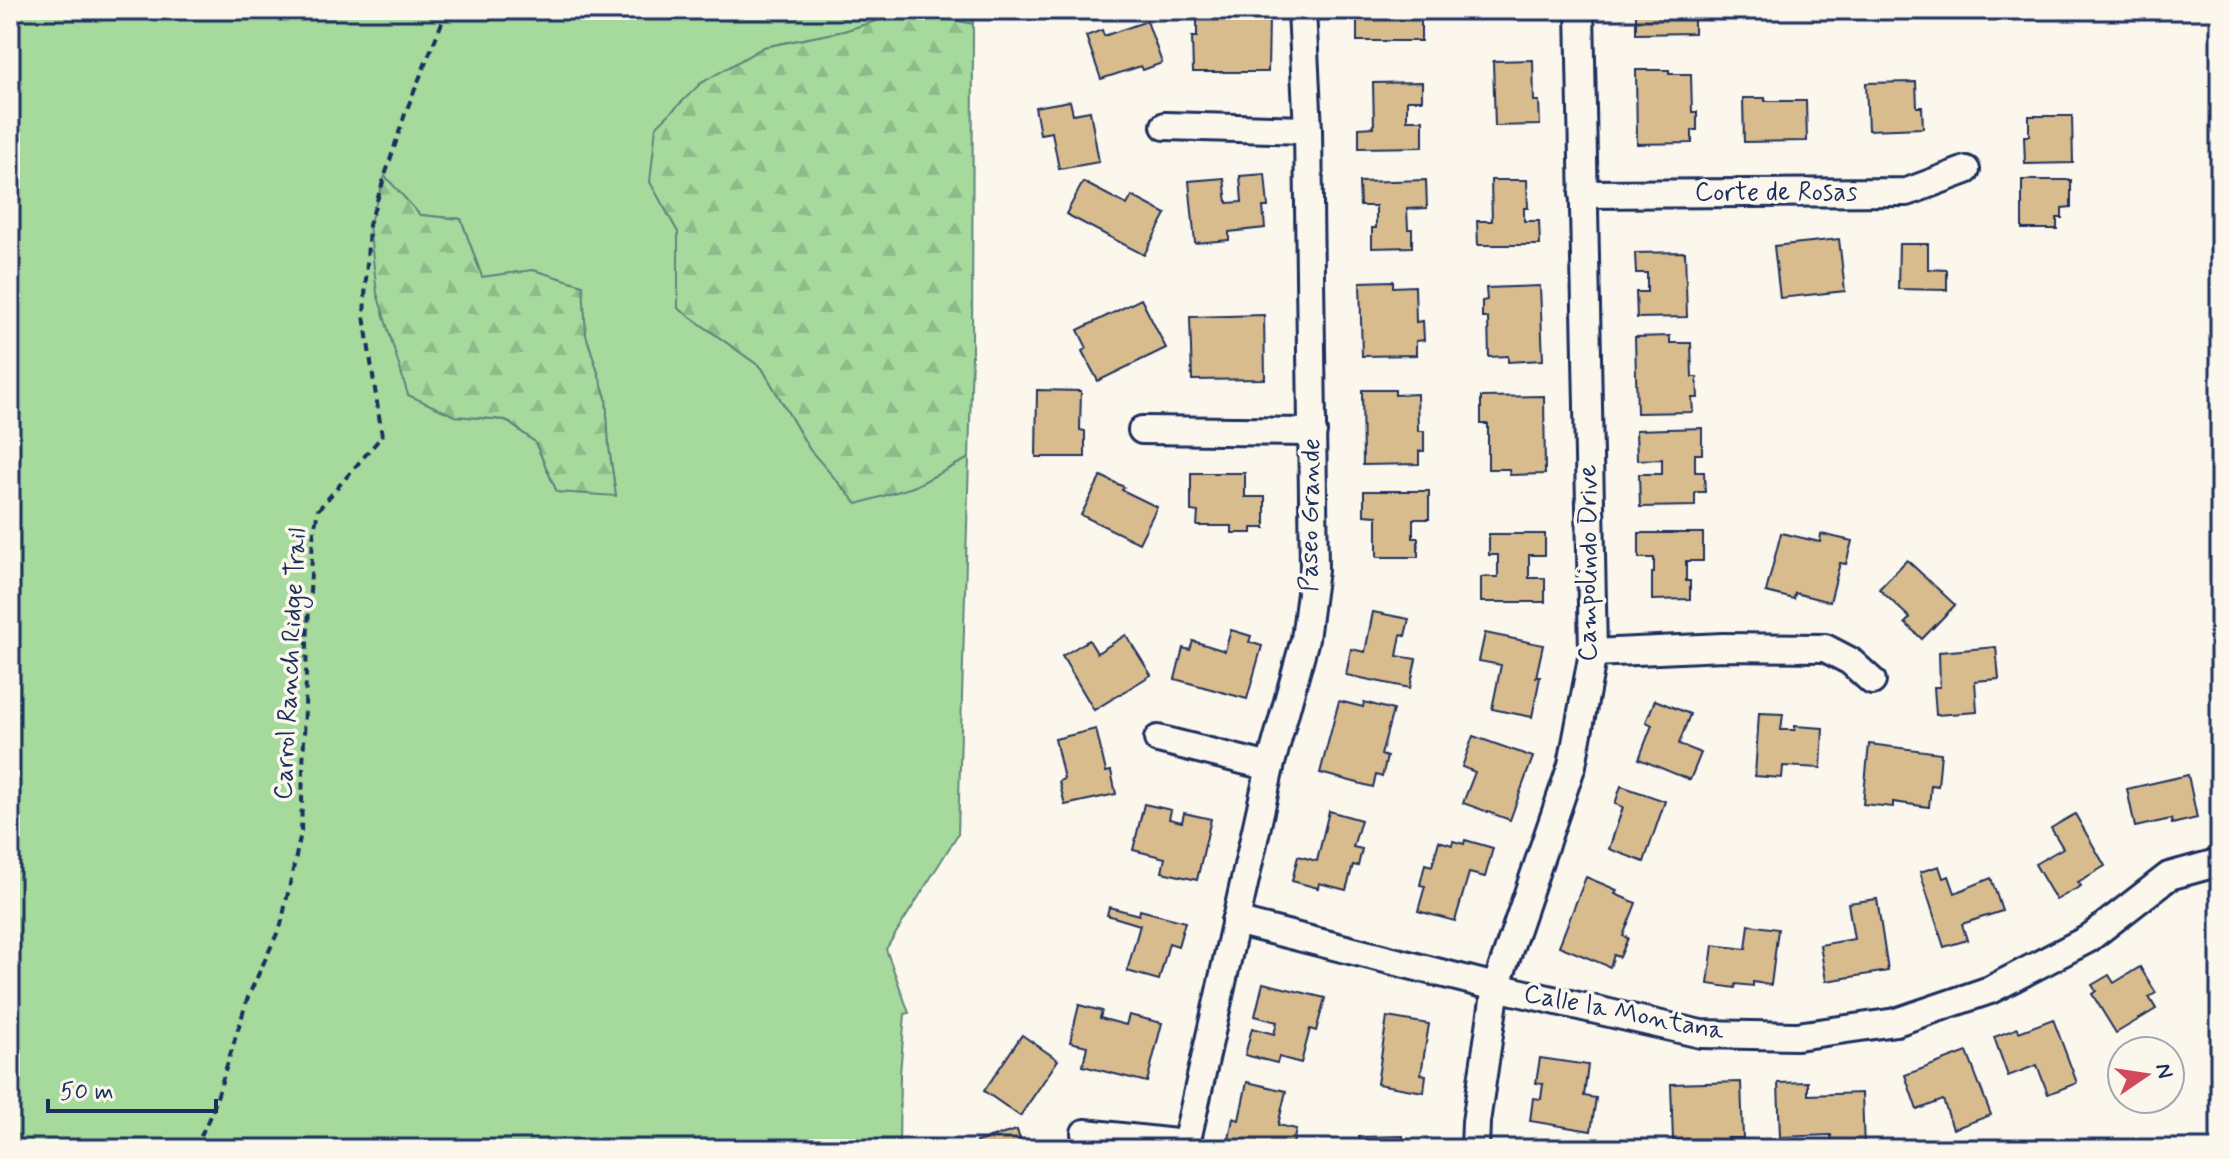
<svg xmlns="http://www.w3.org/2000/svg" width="2230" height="1159" font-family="Mynerve,sans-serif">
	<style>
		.green { fill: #a6da9c; stroke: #60847d; stroke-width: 2; fill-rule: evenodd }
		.forest { fill: url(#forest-firs); stroke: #60847d; stroke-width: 2 }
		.building { fill: #d9bc8d; stroke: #1b2f5e; stroke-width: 2 }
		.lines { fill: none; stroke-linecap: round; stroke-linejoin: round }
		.street-casing { stroke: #1b2f5e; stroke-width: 32 }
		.path { stroke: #1b2f5e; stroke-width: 4; stroke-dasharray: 8 6; stroke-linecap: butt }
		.street { stroke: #fbf7ec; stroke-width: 26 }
		.labels { text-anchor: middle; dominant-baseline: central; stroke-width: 7; stroke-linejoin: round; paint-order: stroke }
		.street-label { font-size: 26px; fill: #1b2f5e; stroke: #fbf7ec }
	</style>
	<defs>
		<pattern id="forest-firs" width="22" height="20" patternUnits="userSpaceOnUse" patternTransform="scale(2)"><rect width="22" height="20" fill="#a6da9c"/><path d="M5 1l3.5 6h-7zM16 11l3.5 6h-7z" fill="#8ebb89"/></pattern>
	</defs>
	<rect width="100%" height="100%" fill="#fbf7ec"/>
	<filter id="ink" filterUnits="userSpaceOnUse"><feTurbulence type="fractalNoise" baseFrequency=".0125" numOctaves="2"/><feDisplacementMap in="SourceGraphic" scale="16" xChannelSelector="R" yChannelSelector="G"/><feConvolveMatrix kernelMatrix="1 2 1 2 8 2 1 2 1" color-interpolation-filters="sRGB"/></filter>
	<g filter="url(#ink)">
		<path class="green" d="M10,10H973V24L908,11L844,31L764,47L700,84L650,181L678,232V308L762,368L810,450L913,487L969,458L958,834L886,949L909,1013L905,1014L900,1074L899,1149H10ZM420,215L461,219L482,277L533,270L582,285L586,335L606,398L609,448L616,495L557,492L535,442L505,420L455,416Z"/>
		<g class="forest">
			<path d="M908,11L973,24L972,354L969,458L913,487L857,504L810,450L762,368L678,308V232L650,182L656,127L700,84L764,47L844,31Z"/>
			<path d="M385,176L420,215L461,219L482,277L533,270L583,285L586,335L606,398L609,448L616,496L557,492L535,442L506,420L455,416L408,395L377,293L369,225Z"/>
		</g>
		<g class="building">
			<path d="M1373,10H1405V13H1421V41H1357V17H1373Z"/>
			<path d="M1636,10H1694V33L1636,34Z"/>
			<path d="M1233,12H1253V18H1269L1268,72H1193L1192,37H1197V17H1233Z"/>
			<path d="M1147,21L1162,63L1143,70L1141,66L1101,79L1086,36L1102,30L1104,36Z"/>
			<path d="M1533,60L1534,101H1539L1540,125L1495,126L1493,61Z"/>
			<path d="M1636,70H1669V74H1691L1692,112H1697V130H1692V143L1637,144Z"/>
			<path d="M1422,82V100H1407V120H1423V147L1359,148V128L1374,127L1373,83Z"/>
			<path d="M1916,82L1917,107H1922L1923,128L1868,130L1866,83Z"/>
			<path d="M1743,98H1765V101H1806L1807,141L1744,142Z"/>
			<path d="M1070,101L1073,114L1090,111L1099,162L1059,169L1052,132L1040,134L1035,107Z"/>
			<path d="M2029,116H2072L2073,163L2025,164L2024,136H2029Z"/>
			<path d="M1265,174L1268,207H1263L1265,228L1229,232V240L1195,243L1189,181L1224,178L1227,203L1242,202L1240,176Z"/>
			<path d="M1426,180L1427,208L1407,209L1408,229H1412V247L1372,248V228H1376V206H1360L1359,182Z"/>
			<path d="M1491,180H1527L1528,208H1524V221H1539L1540,245H1478L1477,221H1492Z"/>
			<path d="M2022,180H2071V207L2062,208V218H2057V229H2022Z"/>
			<path d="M1083,182L1127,205L1132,196L1166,214L1144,255L1066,214Z"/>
			<path d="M1839,239L1845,291L1780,298L1774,246Z"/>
			<path d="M1899,244H1928V269L1947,270V290L1898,289Z"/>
			<path d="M1685,252L1687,317L1637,318L1636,292H1647V273H1636L1635,253Z"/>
			<path d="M1393,281V287L1415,286L1416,322L1423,321L1424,340L1416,341V355L1362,356L1360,282Z"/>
			<path d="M1540,286L1543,360L1508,362V356L1489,357L1488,318H1482V301L1487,300L1486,288Z"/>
			<path d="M1141,299L1166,348L1098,381L1082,351L1087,348L1078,330Z"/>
			<path d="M1264,315L1265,379L1192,380L1190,317Z"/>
			<path d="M1670,336V343H1691L1692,377H1697L1698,398H1692L1693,412L1637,413L1635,337Z"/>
			<path d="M1037,390L1081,391L1080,430L1085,431V457H1036Z"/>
			<path d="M1362,390H1395V395L1417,394L1418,431H1424V451H1419V464L1363,465Z"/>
			<path d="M1544,396L1545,474L1510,475L1509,469H1488V424H1481V397Z"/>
			<path d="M1702,428V454H1695V472H1704L1705,492H1695V506L1640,507L1639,474H1662V459L1637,460L1636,430Z"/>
			<path d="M1191,473H1245V497H1265V528H1252V533H1232V526H1197L1198,512L1191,511Z"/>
			<path d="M1101,476L1124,487L1122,490L1157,507L1139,543L1081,515Z"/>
			<path d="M1364,491H1429V519H1413V538H1418V557H1377V516L1364,515Z"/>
			<path d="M1639,533H1703V561H1686V581H1690V599L1652,600V573H1654V558H1639Z"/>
			<path d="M1781,533L1820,542L1821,534L1852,541L1846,564L1840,563L1830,602L1795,593L1794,599L1766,592Z"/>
			<path d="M1489,534H1545V555H1529V578H1545V602H1481V577H1498V555H1489Z"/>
			<path d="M1907,560L1955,605L1922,639L1905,623L1910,618L1879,589Z"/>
			<path d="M1373,612L1409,619L1405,636L1401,635L1397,656L1416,659L1410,688L1346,675L1351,649L1365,652Z"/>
			<path d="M1231,630L1251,636L1249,642L1262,646L1247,699L1175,679L1183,648L1190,650L1193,641L1225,651Z"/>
			<path d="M1485,633L1543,645L1536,677H1540L1532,717L1492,709L1501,665L1479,661Z"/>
			<path d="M1126,635L1151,675L1094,710L1062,656L1089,640L1097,653Z"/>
			<path d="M1996,647L1999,679L1975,681L1977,712L1936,715L1934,687H1940L1939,652Z"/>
			<path d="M1655,700L1690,714L1679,744L1701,753L1690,780L1639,759L1652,725L1646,722Z"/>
			<path d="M1339,701L1363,707L1364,702L1393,710L1381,755L1387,757L1382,777L1376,775L1373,787L1320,773Z"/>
			<path d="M1759,713L1783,714L1781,730H1795V726L1823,728L1821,768L1783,766L1782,778L1755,776Z"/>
			<path d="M1096,729L1106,772L1111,771L1116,794L1065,805L1059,781L1064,779L1055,739Z"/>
			<path d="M1473,736L1533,757L1510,820L1463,803L1475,772L1462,767Z"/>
			<path d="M1869,744L1941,753L1938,786L1931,785L1929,807L1893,802V807L1863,804Z"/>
			<path d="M2188,775L2197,818L2172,824L2171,819L2135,827L2127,789Z"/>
			<path d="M1621,786L1665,801L1644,862L1609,849L1623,807L1615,804Z"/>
			<path d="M1144,804L1171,810L1169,819L1182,822L1184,813L1211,819L1197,880L1162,872L1165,858L1133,850Z"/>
			<path d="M1329,811L1361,820L1353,847L1362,849L1358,866L1353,865L1346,890L1319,883L1318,888L1292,881L1298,856L1317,861Z"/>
			<path d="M2075,814L2105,866L2078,882L2081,886L2056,900L2035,864L2063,848L2051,828Z"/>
			<path d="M1465,840L1493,848L1485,877L1469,873L1455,921L1418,911L1425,886L1420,885L1425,864L1432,866L1439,841L1452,845L1453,841L1464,844Z"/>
			<path d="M1939,866L1943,878L1949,876L1955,893L1991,878L2002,911L1962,924L1967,940L1944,947L1920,872Z"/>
			<path d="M1586,877L1617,890L1615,894L1636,903L1623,936L1628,938L1620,957L1614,955L1610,967L1559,946Z"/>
			<path d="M1877,899L1888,971L1826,981L1820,945L1854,939L1848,903Z"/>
			<path d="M1109,907L1139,915L1140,910L1185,922L1178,946L1169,943L1159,980L1127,971L1140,925L1107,915Z"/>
			<path d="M1749,925L1778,929L1771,985L1753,982V986L1736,984L1735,988L1708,984L1713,945L1746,949Z"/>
			<path d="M2140,967L2156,993L2149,997L2156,1009L2116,1033L2092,994L2096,991L2092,985L2109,975L2114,983Z"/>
			<path d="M1263,983L1325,998L1316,1031L1310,1029L1301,1063L1279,1057L1277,1063L1245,1055L1252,1028L1274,1034L1277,1022L1255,1016Z"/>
			<path d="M1079,1005L1102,1011L1100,1018L1126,1025L1129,1015L1162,1023L1147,1082L1083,1066L1087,1046L1070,1042Z"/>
			<path d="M1387,1017L1429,1024L1421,1074L1426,1075L1424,1092L1377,1084Z"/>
			<path d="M2053,1019L2077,1083L2048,1094L2037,1065L2008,1076L1994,1037L2018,1028L2019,1032Z"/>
			<path d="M1022,1035L1058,1060L1020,1116L984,1091Z"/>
			<path d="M1967,1052L1991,1115L1953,1129L1943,1100L1917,1110L1905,1075Z"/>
			<path d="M1540,1058L1588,1065L1584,1096L1596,1098L1591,1131L1530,1121L1533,1098L1541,1099L1543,1084L1536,1083Z"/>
			<path d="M1247,1082L1286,1091L1278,1125L1296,1129L1292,1149H1246L1228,1145L1233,1118L1239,1120Z"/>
			<path d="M1741,1082L1743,1138H1728L1729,1144L1709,1145V1139L1673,1140L1671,1084Z"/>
			<path d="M1808,1082V1095L1862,1093L1864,1149H1832L1831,1135L1780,1137L1778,1083Z"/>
			<path d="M1017,1130L1023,1149H978L976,1142Z"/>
			<path d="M1403,1136V1144L1424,1143V1149H1359V1137Z"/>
		</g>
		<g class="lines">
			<g class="street-casing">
				<g id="street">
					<path d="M1165,126L1308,130"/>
					<path d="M1583,194L1907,192L1966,170"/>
					<path d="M1142,430L1313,432"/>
					<path d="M1593,653L1723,647L1825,648L1850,661L1872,681"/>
					<path d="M1158,739L1270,767"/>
					<path d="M1235,921L1496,987L1701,1034L1797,1036L1896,1022L1990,990L2088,939L2169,876L2220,862"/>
					<path d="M1085,1133L1185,1144"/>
					<path d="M1185,1149L1270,767L1305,639L1314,570L1308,130L1302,10"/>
					<path d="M1475,1149L1476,1122L1496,987L1572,765L1593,653L1580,10"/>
				</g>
			</g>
			<path class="path" d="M195,1149L214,1107L248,997L281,925L301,833L307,644L313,538L318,510L382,436L364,316L369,225L405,114L447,10"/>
			<use href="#street" class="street"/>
		</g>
	</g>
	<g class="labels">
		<g class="street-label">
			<text x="1776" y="193">Corte de Rosas</text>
			<text transform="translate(1311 515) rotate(-89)">Paseo Grande</text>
			<text transform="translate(1589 563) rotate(-90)">Campolindo Drive</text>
			<text transform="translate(291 664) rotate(-87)">Carrol Ranch Ridge Trail</text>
			<text transform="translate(1624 1013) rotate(11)">Calle la Montana</text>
		</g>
	</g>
	<rect width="2230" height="1159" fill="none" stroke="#fbf7ec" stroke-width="40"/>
	<rect x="20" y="20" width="2190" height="1119" fill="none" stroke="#1b2f5e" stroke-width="3" filter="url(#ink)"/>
	<g transform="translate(2146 1075) rotate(77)"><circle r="38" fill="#fbf7ec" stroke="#a1a7b3" stroke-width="2"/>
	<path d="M0-6L14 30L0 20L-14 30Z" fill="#d1495b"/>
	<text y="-12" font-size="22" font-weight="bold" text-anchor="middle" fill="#1b2f5e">N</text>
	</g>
	<path d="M48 1099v12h168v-12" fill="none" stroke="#1b2f5e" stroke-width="4"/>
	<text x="60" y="1099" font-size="24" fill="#1b2f5e" stroke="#fbf7ec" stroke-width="6" paint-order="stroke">50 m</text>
</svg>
